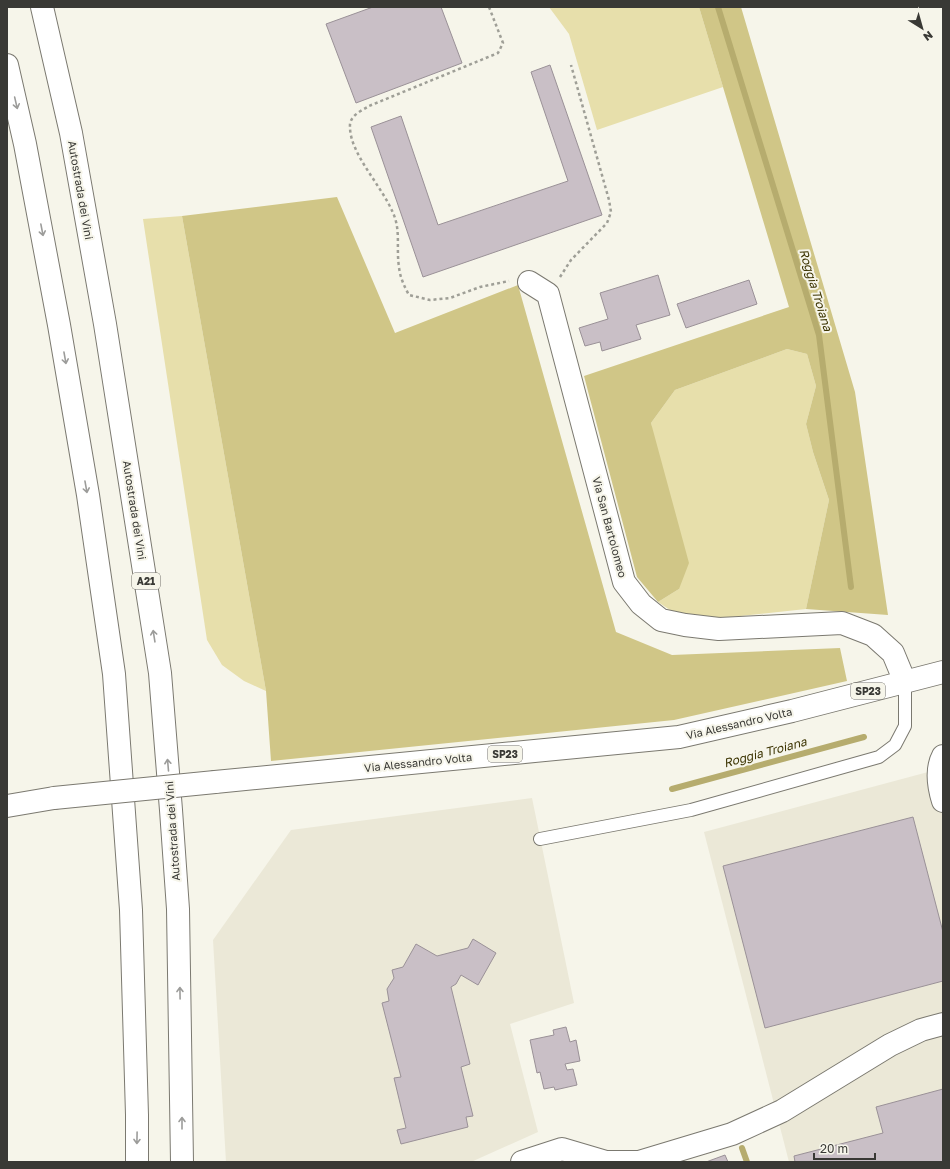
<svg xmlns="http://www.w3.org/2000/svg" width="950" height="1169" font-family="'Golos Text',sans-serif">
	<style>
		.built { fill: #ebe8d7 }
		.green { fill: #e7dfab }
		.forest { fill: #d0c687 }
		.lines { fill: none; stroke-linecap: round; stroke-linejoin: round }
		.stream { stroke: #b6ac6e; stroke-width: 6 }
		.building { fill: #c9bfc6; stroke: #9a9197 }
		.service-casing { stroke: #7b7970; stroke-width: 14 }
		.minor-casing { stroke: #7b7970; stroke-width: 24 }
		.primary-casing { stroke: #7b7970; stroke-width: 24 }
		.motorway-casing { stroke: #7b7970; stroke-width: 24 }
		.path { stroke: #9f9f97; stroke-width: 2.5; stroke-dasharray: 3 3; stroke-linecap: butt }
		.service { stroke: #fff; stroke-width: 12 }
		.minor { stroke: #fff; stroke-width: 22 }
		.primary { stroke: #fff; stroke-width: 22 }
		.motorway { stroke: #fff; stroke-width: 22 }
		.primary-bridge-casing { stroke: #7b7970; stroke-width: 24; stroke-linecap: butt }
		.primary-bridge { stroke: #fff; stroke-width: 22 }
		.oneway { stroke: #9c9c9a }
		.labels { text-anchor: middle; dominant-baseline: central; stroke-width: 4; stroke-linejoin: round; paint-order: stroke }
		.shield { fill: #f6f5ea; stroke: #72716b; stroke-width: 1 }
		.shield-label { font-size: 10px; font-weight: bold; fill: #393935 }
		.street-label { font-size: 11px; fill: #393935; stroke: #f6f5ea }
		.water-label { font-size: 12px; font-style: italic; fill: #3b3300; stroke: #f6f5ea }
	</style>
	<rect width="100%" height="100%" fill="#f6f5ea"/>
	<g class="built">
		<path d="M943,768V1162H789L704,832Z"/>
		<path d="M532,798L574,1003L510,1024L538,1132L471,1162H226L213,940L291,830Z"/>
	</g>
	<g class="green">
		<path d="M549,7H699L723,87L597,130L569,34Z"/>
		<path d="M182,216L266,691L244,681L222,665L207,640L143,219Z"/>
		<path d="M787,349L807,354L816,386L806,424L813,452L829,500L806,609L722,618L673,612L658,602L679,589L651,423L675,390Z"/>
	</g>
	<g class="forest">
		<path d="M699,7H741L855,392L888,615L806,609L829,500L813,452L806,424L816,386L807,354L787,349L675,390L651,423L689,563L679,589L658,602L637,577L584,376L789,307Z"/>
		<path d="M337,197L395,333L518,285L616,632L672,655L840,648L847,681L674,720L271,761L266,691L182,216Z"/>
	</g>
	<g class="lines">
		<g class="stream">
			<path d="M718,7L819,335L851,587"/>
			<path d="M672,789L864,737"/>
			<path d="M742,1148L747,1162"/>
		</g>
	</g>
	<g class="building">
		<path d="M373,7H441L462,63L356,103L326,24Z"/>
		<path d="M550,65L602,215L423,277L371,127L401,116L438,225L568,181L531,72Z"/>
		<path d="M658,275L670,315L636,325L641,339L602,351L600,342L585,346L579,328L608,319L600,293Z"/>
		<path d="M749,280L757,304L686,328L677,304Z"/>
		<path d="M913,817L943,932V981L765,1028L723,866Z"/>
		<path d="M473,939L496,953L478,985L461,975L456,984L451,987L470,1064L461,1067L473,1116L466,1117L468,1127L401,1144L397,1130L406,1128L394,1078L401,1077L382,1003L389,1001L387,989L394,978L392,970L403,967L416,944L437,956L468,948Z"/>
		<path d="M566,1027L570,1042L576,1040L580,1061L565,1064L567,1070L573,1069L577,1085L555,1090L554,1087L544,1089L540,1072L537,1073L530,1040L554,1035L553,1030Z"/>
		<path d="M943,1089V1162H795L794,1156L883,1133L876,1107Z"/>
		<path d="M725,1155L728,1162H706Z"/>
	</g>
	<g class="lines">
		<g class="service-casing">
			<path id="service" d="M540,839L691,810L879,757L895,745L905,726V682"/>
		</g>
		<g class="minor-casing">
			<g id="minor">
				<path d="M529,282L548,294L624,582L641,604L661,620L685,625L719,629L842,623L873,635L893,653L905,682"/>
				<path d="M943,756C936,769 939,788 943,801"/>
				<path d="M522,1162L562,1149L606,1162H639L732,1134L782,1111L890,1045L921,1030L943,1024"/>
			</g>
		</g>
		<g class="primary-casing">
			<g id="primary">
				<path d="M215,782L679,737L792,711L943,672"/>
				<path d="M7,806L54,798"/>
			</g>
		</g>
		<g class="motorway-casing">
			<g id="motorway">
				<path d="M42,7L71,133L105,324L160,673L171,810L178,909L182,1162"/>
				<path d="M7,65L25,144L59,325L88,495L114,674L131,910L137,1115V1162"/>
			</g>
		</g>
		<g class="path">
			<path d="M489,7L503,43L498,53L369,106C361,111 349,116 350,127C350,154 382,186 393,213C401,230 396,248 399,267C400,277 404,286 409,295L430,300L450,298L480,287L509,281"/>
			<path d="M560,277L571,260L607,223L611,212L609,200L571,65"/>
		</g>
		<use href="#service" class="service"/>
		<use href="#minor" class="minor"/>
		<use href="#primary" class="primary"/>
		<use href="#motorway" class="motorway"/>
		<g class="primary-bridge-casing">
			<path id="primary-bridge" d="M54,798L215,782"/>
		</g>
		<use href="#primary-bridge" class="primary-bridge"/>
	</g>
	<defs><path id="oneway-shaft" d="M-6 0H5M1.5-3L5.5 0L1.5 3" fill="none" stroke-width="1.6" stroke-linecap="round" stroke-linejoin="round"/></defs>
	<g class="oneway">
		<use href="#oneway-shaft" transform="translate(16 103) rotate(77)"/>
		<use href="#oneway-shaft" transform="translate(42 230) rotate(79)"/>
		<use href="#oneway-shaft" transform="translate(65 358) rotate(80)"/>
		<use href="#oneway-shaft" transform="translate(86 487) rotate(80)"/>
		<use href="#oneway-shaft" transform="translate(154 636) rotate(-99)"/>
		<use href="#oneway-shaft" transform="translate(168 765) rotate(-95)"/>
		<use href="#oneway-shaft" transform="translate(180 993) rotate(-91)"/>
		<use href="#oneway-shaft" transform="translate(182 1123) rotate(-90)"/>
		<use href="#oneway-shaft" transform="translate(137 1138) rotate(91)"/>
	</g>
	<g class="labels">
		<g class="shield">
			<rect x="132" y="573" width="28" height="16" rx="3"/>
			<rect x="851" y="683" width="34" height="16" rx="3"/>
			<rect x="488" y="746" width="34" height="16" rx="3"/>
		</g>
		<g class="shield-label">
			<text x="146" y="581">A21</text>
			<text x="868" y="691">SP23</text>
			<text x="505" y="754">SP23</text>
		</g>
		<g class="street-label">
			<text transform="translate(81 190) rotate(80)">Autostrada dei Vini</text>
			<text transform="translate(135 510) rotate(81)">Autostrada dei Vini</text>
			<text transform="translate(610 527) rotate(75)">Via San Bartolomeo</text>
			<text transform="translate(739 723) rotate(-13)">Via Alessandro Volta</text>
			<text transform="translate(418 762) rotate(-6)">Via Alessandro Volta</text>
			<text transform="translate(172 831) rotate(-94)">Autostrada dei Vini</text>
		</g>
		<g class="water-label">
			<text transform="translate(816 290) rotate(73)">Roggia Troiana</text>
			<text transform="translate(765 752) rotate(-15)">Roggia Troiana</text>
		</g>
	</g>
	<rect width="950" height="1169" fill="none" stroke="#393935" stroke-width="16"/>
	<g transform="translate(922 28) rotate(143)" stroke="#f6f5ea" stroke-width="3" paint-order="stroke">
	<path d="M0-3L7 15L0 10L-7 15Z" fill="#393935"/>
	<text y="-6" font-size="11" font-weight="bold" text-anchor="middle" fill="#393935">N</text>
	</g>
	<path d="M814 1153v6h61v-6" fill="none" stroke="#393935" stroke-width="2"/>
	<text x="820" y="1153" font-size="12" fill="#393935" stroke="#f6f5ea" stroke-width="3" paint-order="stroke">20 m</text>
</svg>
